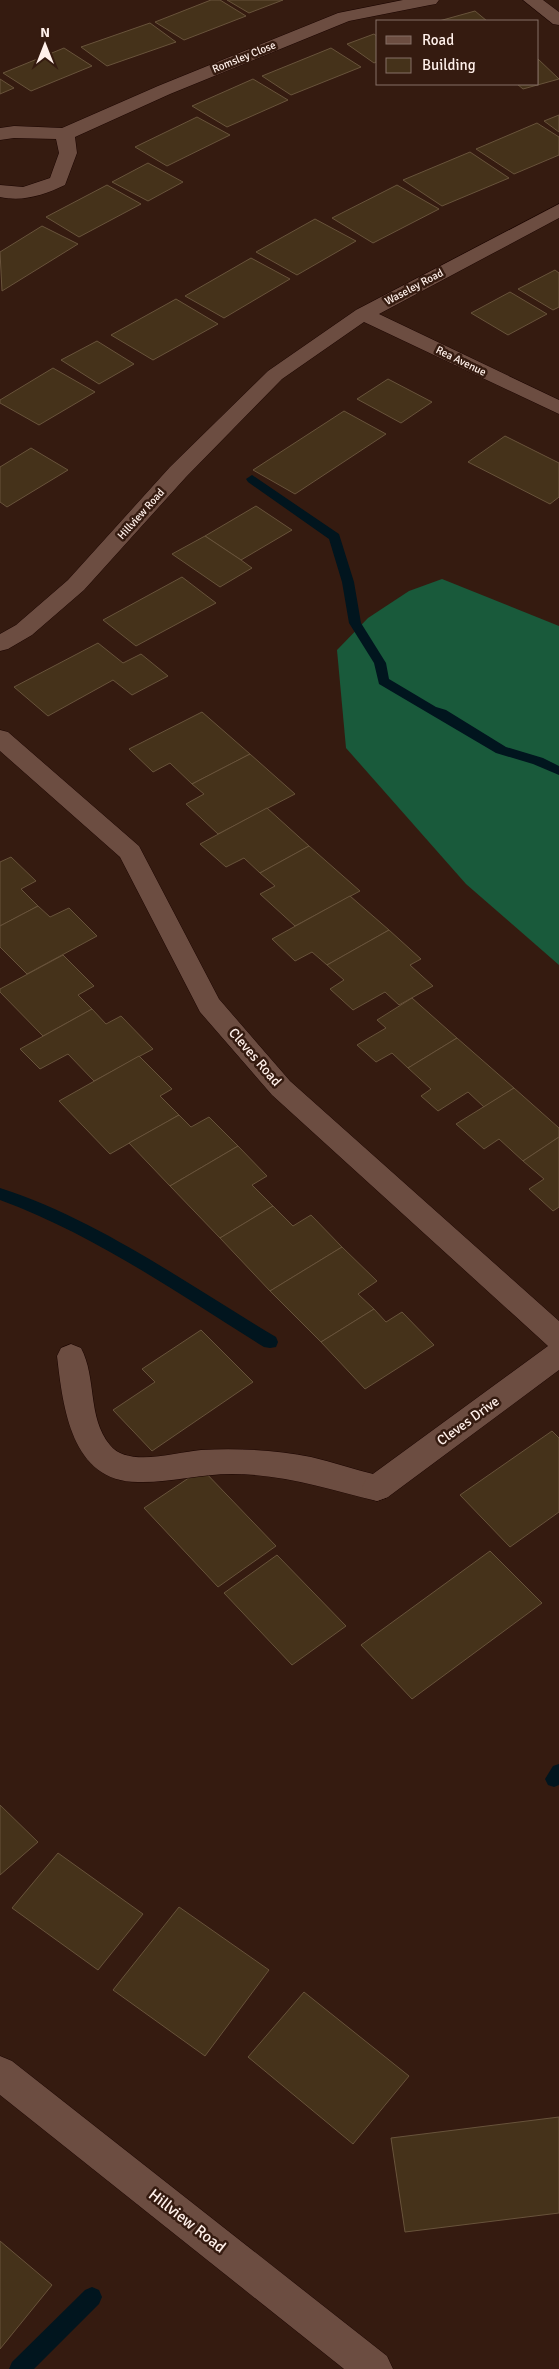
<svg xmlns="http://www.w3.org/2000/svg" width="559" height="2369" font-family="Signika,sans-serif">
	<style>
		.forest { fill: #195a3b }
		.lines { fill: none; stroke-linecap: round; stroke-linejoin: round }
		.stream { fill: #01151e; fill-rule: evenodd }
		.building { fill: #45321a; stroke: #68533b }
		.service-casing { stroke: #1b0400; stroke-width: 1 }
		.minor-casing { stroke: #1b0400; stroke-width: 1 }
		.service { fill: #6c4d41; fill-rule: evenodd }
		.minor { fill: #6c4d41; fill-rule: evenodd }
		.labels { text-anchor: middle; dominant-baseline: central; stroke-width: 5; stroke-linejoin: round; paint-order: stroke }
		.far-street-label { font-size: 11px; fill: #fff0ea; stroke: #351b10 }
		.street-label { font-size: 14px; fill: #fff0ea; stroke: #351b10 }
		.near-street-label { font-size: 16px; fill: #fff0ea; stroke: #351b10 }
	</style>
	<rect width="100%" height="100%" fill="#351b10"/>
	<path class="forest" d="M442,579L559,626V965L466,884L346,748L337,650L368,618L409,591Z"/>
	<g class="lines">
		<g class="stream">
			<path d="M252,475L339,534L354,582L361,623L386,663L389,679L436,707L446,710L506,747L543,758L559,766V775L533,764L496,753L379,684L374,663L349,623L342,582L329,539L248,482L246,479Z"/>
			<path d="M0,1188C99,1220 187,1284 276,1337L278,1342L276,1347L270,1348L264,1347C179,1294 95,1235 0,1200Z"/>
			<path d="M559,1764V1785L554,1787L548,1785L545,1779L553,1766Z"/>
			<path d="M92,2287L99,2290L102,2297L99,2304L34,2369H9L12,2362L85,2290Z"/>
		</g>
	</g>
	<g class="building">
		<path d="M211,0H220L246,16L184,40L155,22Z"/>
		<path d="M227,0H283L249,13Z"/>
		<path d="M475,11L487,21H439Z"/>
		<path d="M150,23L176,42L107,66L81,47Z"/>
		<path d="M374,34L378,37V61L374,63L347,44Z"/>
		<path d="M64,48L92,66L31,91L3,73Z"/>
		<path d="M331,48L361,67L291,95L262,76Z"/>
		<path d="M538,59L559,79L523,89L517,84H538Z"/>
		<path d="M0,79L14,88L0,94Z"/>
		<path d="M253,79L288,100L227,127L192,106Z"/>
		<path d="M559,115V132L544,121Z"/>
		<path d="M197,117L230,135L167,166L135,147Z"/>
		<path d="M537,123L559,137V155L514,174L476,149Z"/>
		<path d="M470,152L509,178L442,206L403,180Z"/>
		<path d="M148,163L183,182L148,201L112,182Z"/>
		<path d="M107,185L141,204L79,237L46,217Z"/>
		<path d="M397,185L439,209L373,243L332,218Z"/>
		<path d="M315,219L356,241L297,275L256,252Z"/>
		<path d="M42,226L78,244L2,291L0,252Z"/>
		<path d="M251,258L290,279L224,318L185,296Z"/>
		<path d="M555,270L559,273V307L553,310L518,289Z"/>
		<path d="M510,292L547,314L508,335L471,313Z"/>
		<path d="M176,299L218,324L153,360L111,335Z"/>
		<path d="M97,341L134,364L99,384L61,360Z"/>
		<path d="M53,368L95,392L39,425L0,403V400Z"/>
		<path d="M388,379L432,402L401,423L357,399Z"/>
		<path d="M344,411L386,434L295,494L253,470Z"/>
		<path d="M505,436L559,463V497L550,504L468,462Z"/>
		<path d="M31,448L68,470L7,507L0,502V467Z"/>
		<path d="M256,506L292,530L241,560L205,536Z"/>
		<path d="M205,536L241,560L252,568L220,587L172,554Z"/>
		<path d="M182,577L216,603L136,646L103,620Z"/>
		<path d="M98,643L123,663L141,654L168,676L132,695L113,680L48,716L14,687Z"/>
		<path d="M202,712L250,754L192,784L170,763L153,772L129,749Z"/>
		<path d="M250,754L295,794L218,834L186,804L204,794L192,784Z"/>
		<path d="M267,808L309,846L260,873L244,858L226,867L200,844Z"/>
		<path d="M309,846L360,891L295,926L260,894L275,886L260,873Z"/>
		<path d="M11,857L36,881L21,889L38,906L0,926V862Z"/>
		<path d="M350,896L389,930L327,965L312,952L295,961L272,939Z"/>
		<path d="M38,906L50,917L69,908L97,936L27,974L0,947V926Z"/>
		<path d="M389,930L421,959L410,965L433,986L399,1005L385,992L353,1010L330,989L344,980L327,965Z"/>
		<path d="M63,955L94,986L78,995L92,1009L43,1036L0,992V989Z"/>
		<path d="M412,998L457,1038L408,1068L392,1053L376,1062L357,1045L386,1028L377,1020Z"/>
		<path d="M92,1009L106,1024L121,1016L153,1049L94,1081L68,1054L40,1069L20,1049Z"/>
		<path d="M457,1038L514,1088L484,1107L468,1092L438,1111L421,1096L431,1089L408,1068Z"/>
		<path d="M139,1056L172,1089L160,1096L179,1115L110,1154L59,1101Z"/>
		<path d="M514,1088L559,1128V1137L523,1161L499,1139L484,1149L456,1124Z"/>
		<path d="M179,1115L191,1127L209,1117L238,1146L170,1186L129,1143Z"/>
		<path d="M559,1137V1207L553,1211L529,1189L544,1179L523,1161Z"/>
		<path d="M238,1146L267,1176L252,1185L273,1206L220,1238L170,1186Z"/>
		<path d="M273,1206L293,1226L311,1215L342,1247L270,1291L220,1238Z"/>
		<path d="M342,1247L377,1281L358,1294L374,1309L321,1342L270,1291Z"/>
		<path d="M374,1309L386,1322L402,1312L434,1345L365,1389L321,1342Z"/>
		<path d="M201,1330L253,1382L152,1451L113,1410L155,1382L142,1369Z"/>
		<path d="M552,1431L559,1438V1512L510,1547L460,1495Z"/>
		<path d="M202,1469L276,1546L218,1587L144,1508Z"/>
		<path d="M490,1551L542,1603L412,1699L361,1645Z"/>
		<path d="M277,1555L346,1626L292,1665L224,1593Z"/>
		<path d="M0,1805L38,1842L0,1875Z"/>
		<path d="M58,1853L143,1914L98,1970L12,1908Z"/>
		<path d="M179,1907L269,1970L205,2056L113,1990Z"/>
		<path d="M304,1992L409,2076L353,2144L248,2057Z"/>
		<path d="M559,2117V2213L405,2232L391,2138Z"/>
		<path d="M0,2241L52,2285L0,2349Z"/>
	</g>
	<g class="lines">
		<g class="service-casing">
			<path id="service" d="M71,1344L81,1348C97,1378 87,1417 110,1445C128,1468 176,1452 201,1450C238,1448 275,1450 311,1457C333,1462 355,1470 377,1475L388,1479L392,1488L388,1497L377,1501C328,1489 283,1474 232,1474C200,1474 169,1483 138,1482C71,1482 63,1407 57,1356L61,1348Z"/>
		</g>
		<g class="minor-casing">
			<g id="minor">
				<path d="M403,0H439L436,4L430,5L349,21L170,94L75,137L77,153L65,185C44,195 23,202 0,197V185L23,187L50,178L59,153L56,139L14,138L0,140V128L14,126L62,128L158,86L338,13Z"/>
				<path d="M523,0H543L559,12V25L553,24Z"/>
				<path d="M559,204V218L379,314L559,400V414L364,322L282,379L186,477L84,590L32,635L8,649L0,651V634L16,625L68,580L170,467L268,371L356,310Z"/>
				<path d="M0,730L8,732L139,846L219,999L290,1081L559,1321V1370L388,1497L377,1501L366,1497L362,1488L366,1479L548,1346L272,1095L200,1012L120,857L0,751Z"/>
				<path d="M0,2056L12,2061L387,2356L393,2369H344L0,2095Z"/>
			</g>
		</g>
		<use href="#service" class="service"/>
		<use href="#minor" class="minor"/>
	</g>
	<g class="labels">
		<g class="far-street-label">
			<text transform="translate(244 57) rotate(-22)">Romsley Close</text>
			<text transform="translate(414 287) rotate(-28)">Waseley Road</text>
			<text transform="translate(461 361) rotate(26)">Rea Avenue</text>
			<text transform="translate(141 514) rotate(-48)">Hillview Road</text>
		</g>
		<g class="street-label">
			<text transform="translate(255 1057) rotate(49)">Cleves Road</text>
			<text transform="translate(468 1421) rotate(-36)">Cleves Drive</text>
		</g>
		<g class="near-street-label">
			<text transform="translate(187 2221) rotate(38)">Hillview Road</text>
		</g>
	</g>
	<rect x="376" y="20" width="162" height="65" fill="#351b10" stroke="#867067"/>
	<rect x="386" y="36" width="25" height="8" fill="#6c4d41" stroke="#867067"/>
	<text x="422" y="45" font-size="15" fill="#fff0ea">Road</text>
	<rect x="386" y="58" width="25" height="15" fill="#45321a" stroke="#867067"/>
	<text x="422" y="70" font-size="15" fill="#fff0ea">Building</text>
	<g transform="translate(45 45)" stroke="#351b10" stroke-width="4" paint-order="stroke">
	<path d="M0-4L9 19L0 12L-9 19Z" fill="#fff0ea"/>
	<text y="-8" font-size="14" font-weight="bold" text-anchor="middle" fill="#fff0ea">N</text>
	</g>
</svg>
